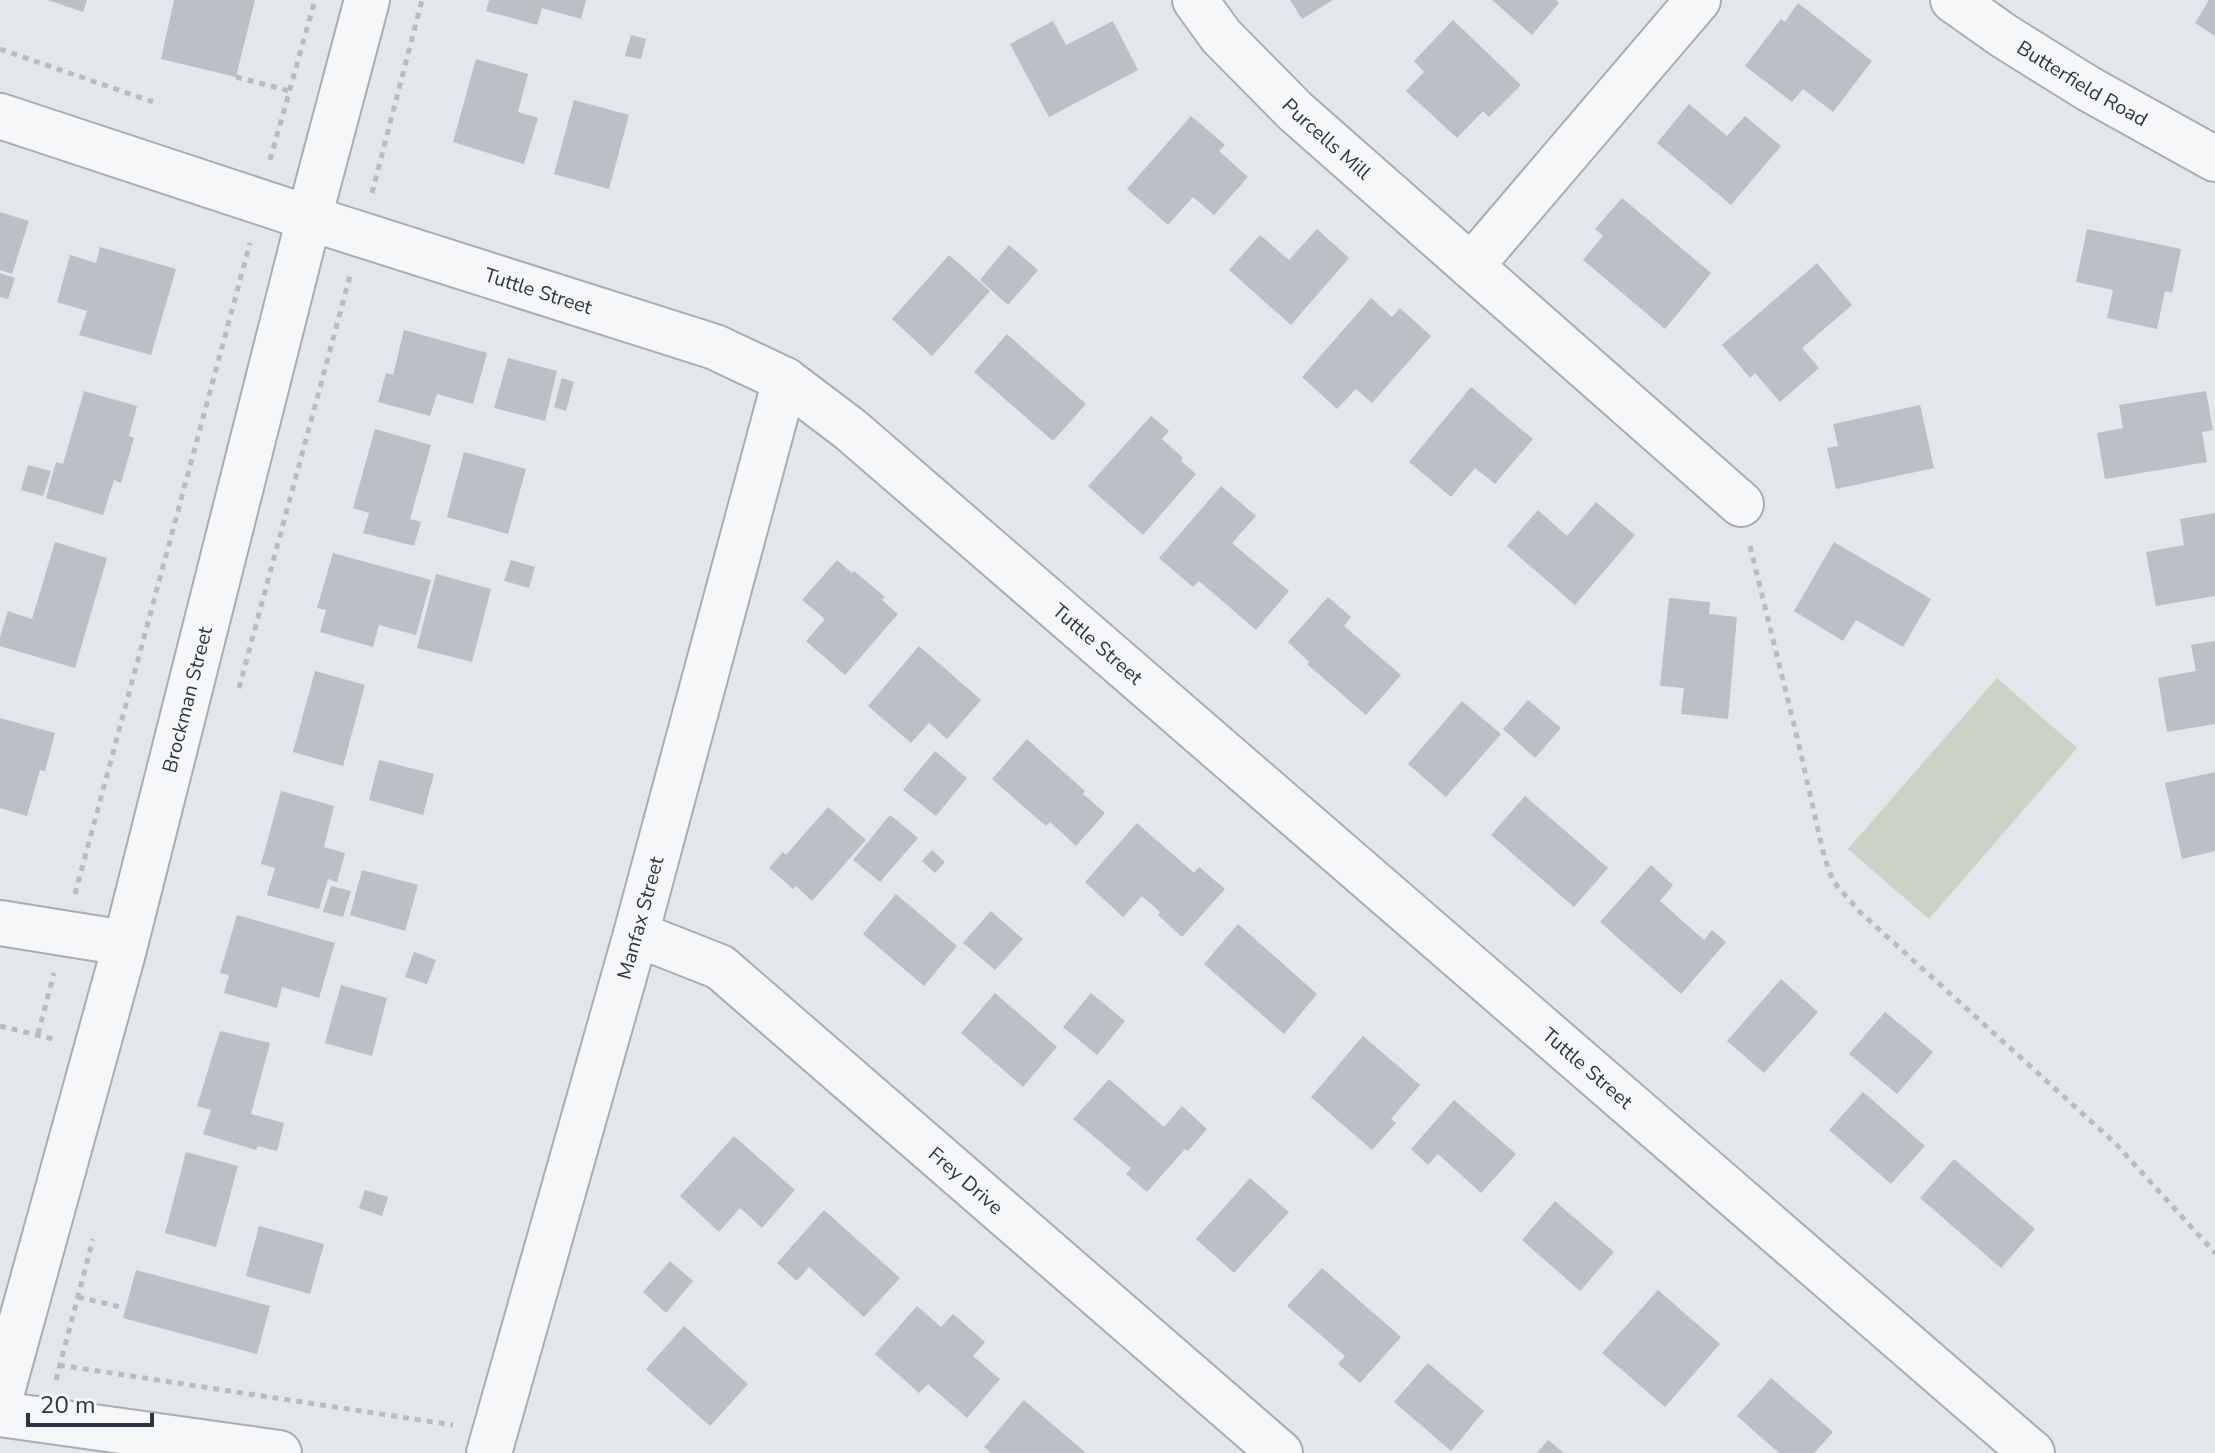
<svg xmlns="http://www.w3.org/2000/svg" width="2215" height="1453" font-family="'Nunito Sans',sans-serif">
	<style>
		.green { fill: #cad3c5 }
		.building { fill: #bbc0c7 }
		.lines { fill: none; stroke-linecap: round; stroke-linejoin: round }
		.minor-casing { stroke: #a8adb4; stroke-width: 48 }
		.path { stroke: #b9bdc2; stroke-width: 5; stroke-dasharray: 6 6; stroke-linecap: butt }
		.minor { stroke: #f6f7f9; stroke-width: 44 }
		.labels { text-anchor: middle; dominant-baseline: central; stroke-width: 7; stroke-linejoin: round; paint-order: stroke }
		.street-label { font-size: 20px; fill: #2c3541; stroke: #f3f5f8 }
	</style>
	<rect width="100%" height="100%" fill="#e3e6ea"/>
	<path class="green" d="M1997,678L2077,748L1929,919L1848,849Z"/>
	<g class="building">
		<path d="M48,0H87L83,12Z"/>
		<path d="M174,0H255L236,77L161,59Z"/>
		<path d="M489,0H586L581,19L542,8L537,25L486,11Z"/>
		<path d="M1290,0H1333L1302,19Z"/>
		<path d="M1492,0H1556L1559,3L1532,35Z"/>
		<path d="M2209,0H2215V36L2195,23Z"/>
		<path d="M1798,3L1872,61L1833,112L1803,89L1792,102L1745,66L1781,19L1785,22Z"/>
		<path d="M1453,20L1521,85L1489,117L1483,111L1457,138L1406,91L1424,72L1414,61Z"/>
		<path d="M1053,21L1066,45L1113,21L1138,70L1049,117L1010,44Z"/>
		<path d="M631,35L646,39L641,59L625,56Z"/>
		<path d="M476,59L528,74L518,112L538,118L524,164L453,142Z"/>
		<path d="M574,100L629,115L609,189L554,174Z"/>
		<path d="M1689,104L1727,136L1745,116L1781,146L1731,205L1657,143Z"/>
		<path d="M1191,116L1225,145L1219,151L1248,177L1214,215L1193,197L1168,225L1127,189Z"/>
		<path d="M1622,198L1711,273L1665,329L1583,260L1603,236L1595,229Z"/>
		<path d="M0,212L29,221L12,274L0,270Z"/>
		<path d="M1317,229L1349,258L1291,325L1229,270L1260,235L1289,260Z"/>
		<path d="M2087,229L2181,249L2172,293L2165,291L2157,329L2107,318L2113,290L2076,282Z"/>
		<path d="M1009,245L1038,270L1008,305L980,280Z"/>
		<path d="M100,247L176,269L151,355L79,335L87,311L57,302L70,255L96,263Z"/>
		<path d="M949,255L990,291L932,356L892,319Z"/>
		<path d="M1817,263L1852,305L1802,348L1819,368L1780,402L1755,373L1750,378L1722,345Z"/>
		<path d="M0,273L15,278L8,299L0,297Z"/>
		<path d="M1371,298L1392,317L1400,308L1431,336L1372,403L1356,389L1337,409L1302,377Z"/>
		<path d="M404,330L487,353L473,404L437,394L430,416L378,402L386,373L393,375Z"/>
		<path d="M1007,334L1086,404L1053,441L974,372Z"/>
		<path d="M508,358L557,371L545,421L494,408Z"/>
		<path d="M562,378L574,382L566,411L554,407Z"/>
		<path d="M1471,387L1533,439L1495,484L1475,468L1451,497L1409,462Z"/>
		<path d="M84,391L137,406L129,436L134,438L121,483L114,480L103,515L46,498L56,462L63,464Z"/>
		<path d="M2206,391L2213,430L2202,432L2207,462L2105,479L2097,433L2123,428L2119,405Z"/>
		<path d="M1920,405L1934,468L1836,489L1827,448L1838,446L1833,424Z"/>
		<path d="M1151,416L1169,431L1162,439L1183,458L1181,461L1196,474L1143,535L1088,486Z"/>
		<path d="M375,429L431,445L410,519L421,522L414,546L363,533L369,513L353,508Z"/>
		<path d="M464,452L526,469L508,534L447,517Z"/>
		<path d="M28,465L51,471L43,496L21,490Z"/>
		<path d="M1221,486L1256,516L1232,543L1289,591L1256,630L1199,581L1193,587L1159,558Z"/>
		<path d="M1596,502L1635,535L1575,605L1507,546L1538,510L1567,536Z"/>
		<path d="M2215,513V596L2156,606L2146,552L2184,545L2180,519Z"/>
		<path d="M55,542L107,558L75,668L0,646V637L8,611L32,619Z"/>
		<path d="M1834,542L1931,599L1903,647L1856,620L1843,641L1794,611Z"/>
		<path d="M333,553L431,580L416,635L379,625L373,647L320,632L326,610L317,608Z"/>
		<path d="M511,560L535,567L529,588L504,581Z"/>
		<path d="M837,560L852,573L854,571L885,597L882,600L898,614L845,675L806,641L825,619L802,600Z"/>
		<path d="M436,574L491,589L472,662L417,648Z"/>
		<path d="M1328,597L1351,617L1344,626L1401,675L1366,715L1307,664L1309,662L1288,642Z"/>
		<path d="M1669,598L1710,602L1709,614L1737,617L1728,719L1681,714L1684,688L1660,686Z"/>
		<path d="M2215,641V724L2167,732L2158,678L2196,671L2191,645Z"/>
		<path d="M919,646L981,700L947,739L929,723L911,743L868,706Z"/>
		<path d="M315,671L365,685L343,766L293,752Z"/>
		<path d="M1528,700L1561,728L1535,758L1503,729Z"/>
		<path d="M1462,701L1501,734L1446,797L1408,764Z"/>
		<path d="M0,718L55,733L45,771L40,770L27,816L0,808Z"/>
		<path d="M1027,739L1085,791L1083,794L1105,813L1076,846L1050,822L1046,826L992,779Z"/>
		<path d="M935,751L967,778L936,816L903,790Z"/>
		<path d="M379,760L434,774L423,815L369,800Z"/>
		<path d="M2215,772V851L2182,859L2165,783Z"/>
		<path d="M281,791L334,806L324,847L345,853L337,882L328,879L319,909L267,895L275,868L261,864Z"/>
		<path d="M1525,796L1608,868L1574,907L1491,835Z"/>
		<path d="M828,807L866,840L812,901L796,886L793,889L769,868L783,852L786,855Z"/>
		<path d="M890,815L918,838L880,882L853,860Z"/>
		<path d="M1137,823L1194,873L1199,867L1225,889L1182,937L1158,915L1160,912L1142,896L1123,917L1085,882Z"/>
		<path d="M932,850L945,862L935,873L922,861Z"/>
		<path d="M1651,865L1673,885L1660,901L1704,940L1712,930L1726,942L1681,994L1600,922Z"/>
		<path d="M362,870L418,885L405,931L350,915Z"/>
		<path d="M331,886L351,891L343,917L323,912Z"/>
		<path d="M896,894L957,946L924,986L863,934Z"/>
		<path d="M991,911L1023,939L995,970L963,943Z"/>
		<path d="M237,915L335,943L319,998L282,987L277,1008L224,993L229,975L220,973Z"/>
		<path d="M1238,924L1317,994L1284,1034L1204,964Z"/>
		<path d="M414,952L436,960L427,984L405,977Z"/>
		<path d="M1781,979L1818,1012L1764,1073L1727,1041Z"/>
		<path d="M341,985L387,998L372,1056L325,1043Z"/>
		<path d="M995,993L1057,1047L1023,1087L961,1033Z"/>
		<path d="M1091,993L1125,1021L1097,1055L1063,1027Z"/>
		<path d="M1885,1012L1933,1052L1897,1094L1849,1054Z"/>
		<path d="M220,1031L270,1043L251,1114L284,1123L277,1151L258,1146L256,1150L203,1134L211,1110L197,1106Z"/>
		<path d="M1363,1036L1420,1085L1391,1119L1396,1123L1372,1150L1311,1097Z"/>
		<path d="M1109,1079L1164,1127L1182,1106L1207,1129L1188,1151L1185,1149L1147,1192L1126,1174L1131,1168L1073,1119Z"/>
		<path d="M1863,1092L1925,1146L1891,1184L1829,1130Z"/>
		<path d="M1454,1100L1516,1154L1481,1193L1438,1154L1428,1165L1411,1149Z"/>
		<path d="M734,1136L795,1190L762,1228L740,1208L719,1232L680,1196Z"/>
		<path d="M186,1152L238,1166L216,1247L165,1233Z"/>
		<path d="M1954,1159L2035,1229L2001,1268L1920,1198Z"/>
		<path d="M1250,1178L1289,1212L1234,1273L1196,1239Z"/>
		<path d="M365,1190L388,1197L382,1216L359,1208Z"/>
		<path d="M1555,1201L1614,1252L1580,1291L1522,1240Z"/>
		<path d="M824,1210L900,1278L864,1317L809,1267L797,1281L777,1263Z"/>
		<path d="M259,1226L324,1244L310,1294L246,1276Z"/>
		<path d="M670,1261L693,1281L666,1313L643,1292Z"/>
		<path d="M1322,1268L1401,1337L1360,1383L1338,1364L1345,1356L1287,1306Z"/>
		<path d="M136,1270L270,1306L257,1354L123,1318Z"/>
		<path d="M1658,1290L1720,1344L1665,1407L1602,1353Z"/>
		<path d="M917,1306L941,1327L953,1314L985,1342L973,1356L1000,1379L967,1418L928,1384L919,1393L875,1354Z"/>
		<path d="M684,1326L748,1384L710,1426L646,1369Z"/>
		<path d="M1428,1363L1484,1411L1451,1451L1394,1402Z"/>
		<path d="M1771,1378L1833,1432L1814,1453H1779L1737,1416Z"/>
		<path d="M1024,1400L1086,1453H991L984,1447Z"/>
		<path d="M1548,1440L1564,1453H1537Z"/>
	</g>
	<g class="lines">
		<g class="minor-casing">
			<g id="minor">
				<path id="s1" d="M1195,0L1221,36L1295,111L1741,504"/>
				<path id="s2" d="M1953,0L2004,36L2089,89L2215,159"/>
				<path id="s3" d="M0,116L309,218L715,347L785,380L851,430L2032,1453"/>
				<path d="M1471,266L1698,0"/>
				<path d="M0,923L125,943"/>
				<path id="s4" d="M636,934L720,967L1280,1453"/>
				<path id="s5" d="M0,1399L123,953L309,218L367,0"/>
				<path d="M0,1414L279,1453"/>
				<path id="s6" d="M489,1453L636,934L785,380"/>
			</g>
		</g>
		<g class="path">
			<path d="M0,49L159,104"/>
			<path d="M236,77L290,91"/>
			<path d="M270,160L315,0"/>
			<path d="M372,193L422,0"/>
			<path d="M1750,546L1798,741L1824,856L1833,881L1861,913L2115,1143L2215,1253"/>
			<path d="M239,688L350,276"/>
			<path d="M75,894L250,243"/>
			<path d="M0,1026L57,1040"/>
			<path d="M38,1034L54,973"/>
			<path d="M78,1297L125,1308"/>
			<path d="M59,1365L453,1425"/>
			<path d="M56,1380L93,1239"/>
		</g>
		<use href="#minor" class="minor"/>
	</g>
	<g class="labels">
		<g class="street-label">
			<text stroke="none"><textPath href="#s2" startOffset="154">Butterfield Road</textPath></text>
			<text stroke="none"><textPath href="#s1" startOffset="192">Purcells Mill</textPath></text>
			<text stroke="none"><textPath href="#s3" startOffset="566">Tuttle Street</textPath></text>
			<text stroke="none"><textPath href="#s3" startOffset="1238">Tuttle Street</textPath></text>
			<text stroke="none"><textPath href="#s5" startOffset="724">Brockman Street</textPath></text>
			<text stroke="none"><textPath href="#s6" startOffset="556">Manfax Street</textPath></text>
			<text stroke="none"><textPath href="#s3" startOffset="1886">Tuttle Street</textPath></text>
			<text stroke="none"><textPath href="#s4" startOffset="416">Frey Drive</textPath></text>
		</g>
	</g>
	<path d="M28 1413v12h124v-12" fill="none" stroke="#2c3541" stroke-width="4"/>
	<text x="40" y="1413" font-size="24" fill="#2c3541" stroke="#f3f5f8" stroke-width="6" paint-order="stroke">20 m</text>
</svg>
